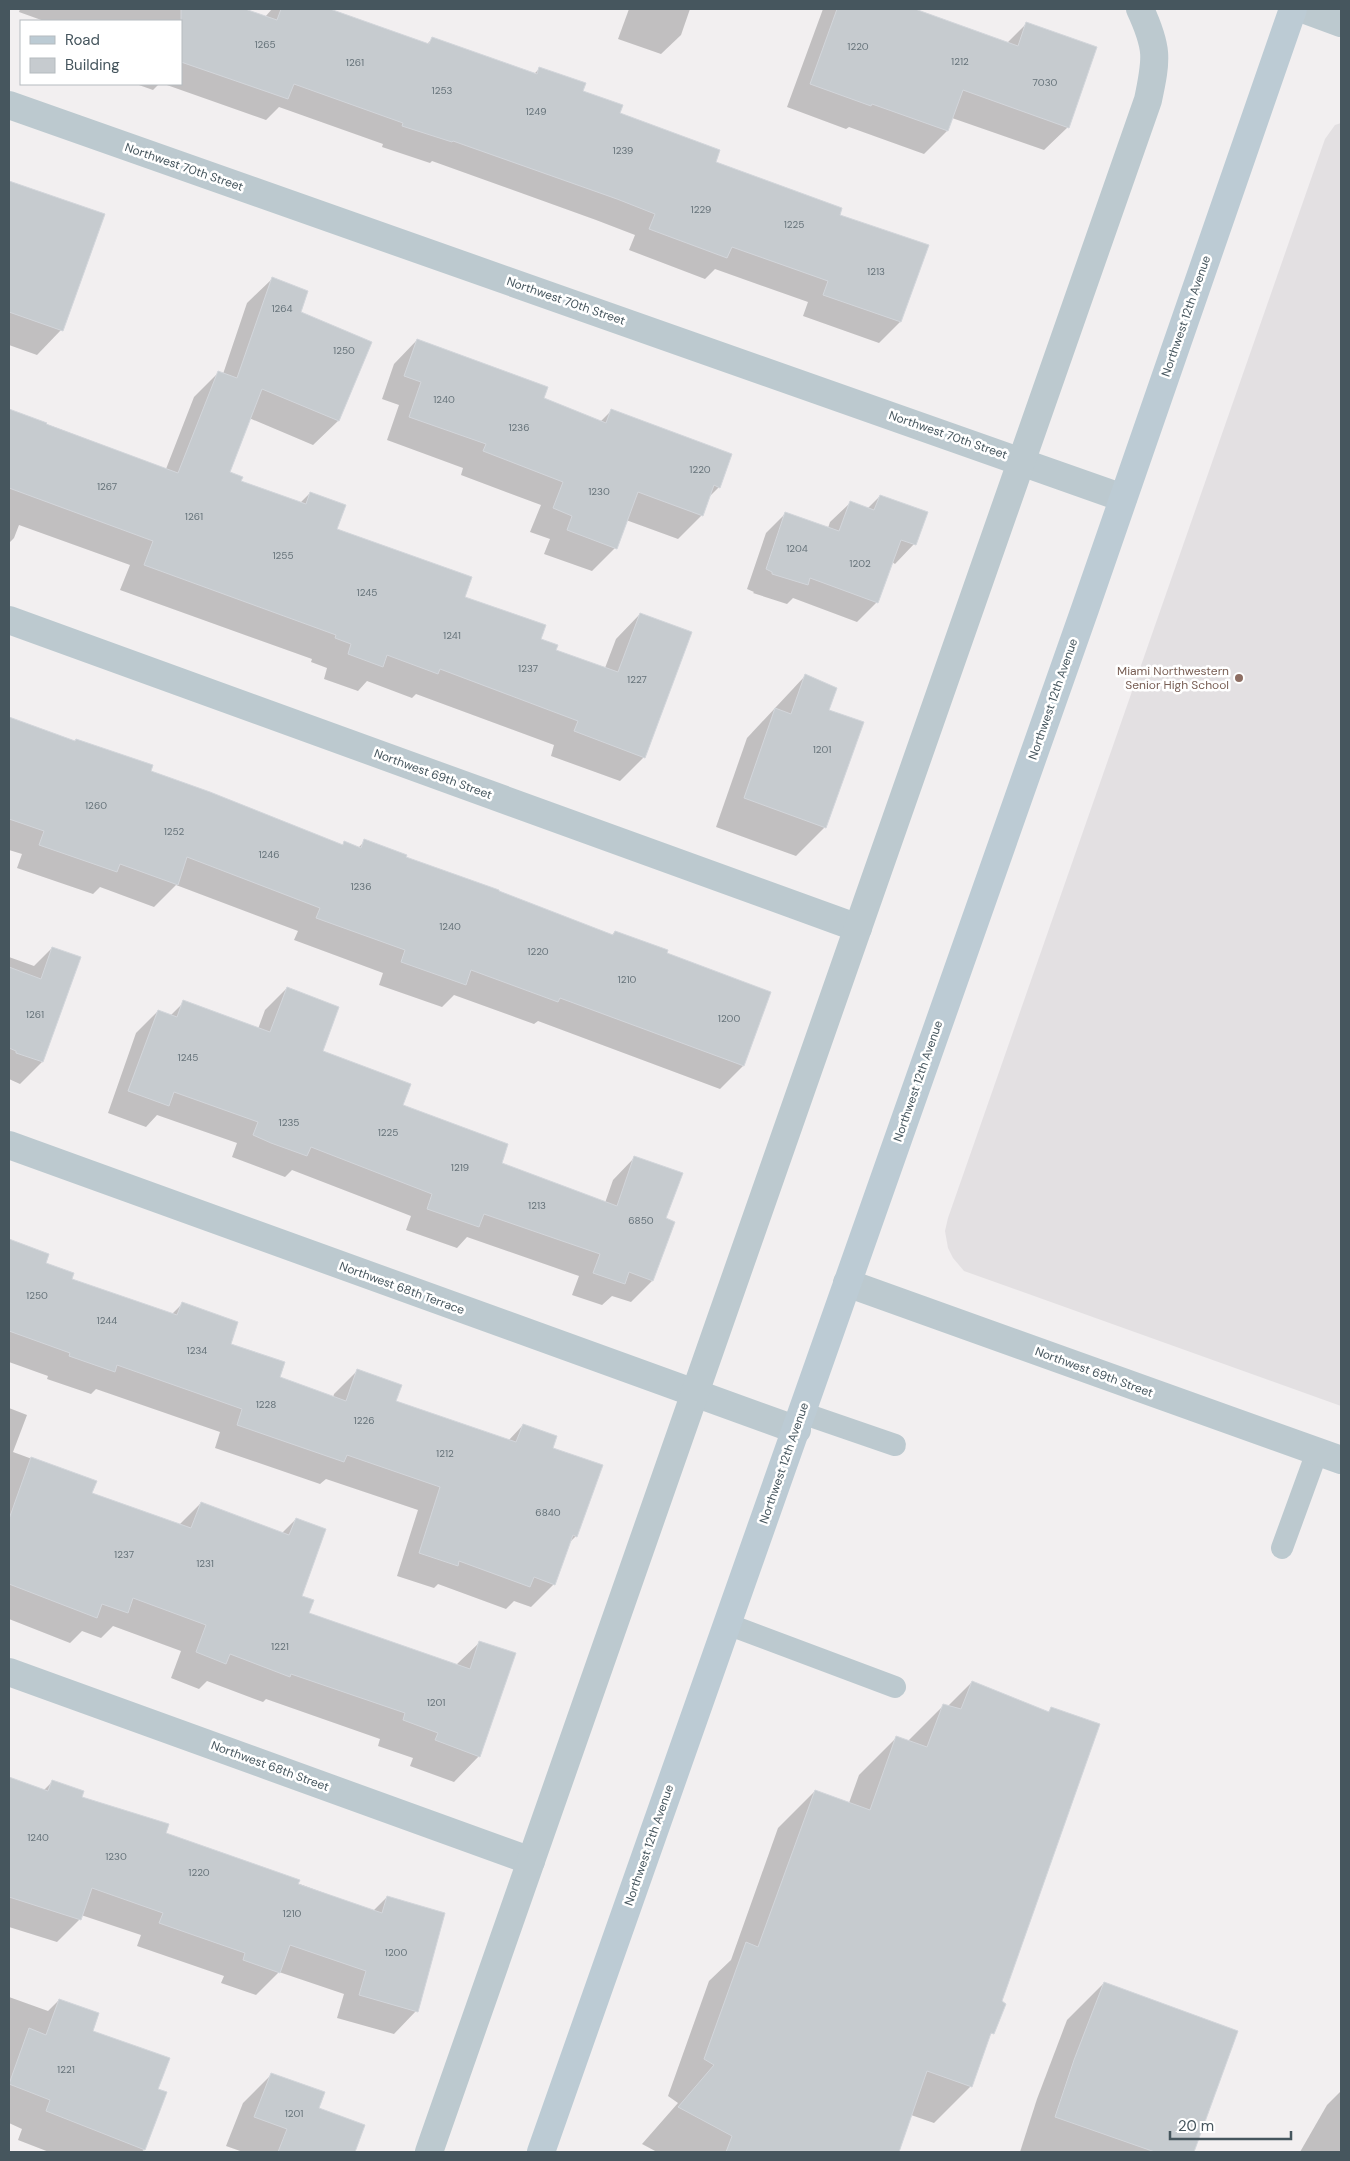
<svg xmlns="http://www.w3.org/2000/svg" width="1350" height="2161" font-family="'DM Sans',sans-serif">
	<style>
		.education { fill: #e3e0e2 }
		.shadow { fill: #0003 }
		.building { fill: #c6cbcf; stroke: #d3d6db }
		.lines { fill: none; stroke-linecap: round; stroke-linejoin: round }
		.service { stroke: #bcc9cf; stroke-width: 22 }
		.minor { stroke: #bcc9cf; stroke-width: 28 }
		.tertiary { stroke: #bcc9cf; stroke-width: 28 }
		.secondary { stroke: #bccbd4; stroke-width: 28 }
		.education-dot { fill: #8d6e63; stroke: #fff; stroke-width: 2 }
		.labels { text-anchor: middle; dominant-baseline: central; stroke-width: 5; stroke-linejoin: round; paint-order: stroke }
		.number-label { font-size: 10px; fill: #66737a }
		.street-label { font-size: 12px; fill: #46565e; stroke: #fff }
		.education-label { font-size: 12px; fill: #785e54; stroke: #fff; text-anchor: end }
	</style>
	<rect width="100%" height="100%" fill="#f2eff0"/>
	<path class="education" d="M1341,123V1406L964,1271L953,1258L948,1248L945,1231L948,1218L1325,139L1335,125Z"/>
	<g class="shadow">
		<path d="M20,9H242L265,17L272,9H328L427,44L432,39L534,74L540,68L618,114L714,163L838,216L900,322L879,343L803,316L808,302L715,269L705,279L629,250L635,235L596,220L432,161L430,163L382,147L383,144L279,107L266,120L164,84H181V21H44L19,12Z"/>
		<path d="M629,9H690L681,35L661,54L618,39Z"/>
		<path d="M823,9H911L1007,43L1026,24L1068,127L1044,150L952,118L947,131L924,154L849,127L846,129L787,107Z"/>
		<path d="M136,84H159L153,90Z"/>
		<path d="M13,184L61,330L37,355L9,345V188Z"/>
		<path d="M272,279L299,313L371,343L338,421L313,445L249,418L228,473L240,482L300,503L310,493L335,529L463,597L539,640L555,651L605,668L616,639L640,614L644,757L620,781L551,756L554,745L416,694L412,698L367,681L358,691L324,679L327,668L311,662L312,659L120,590L130,565L19,525L14,538L9,543V410L166,469L194,397L218,373L223,374L247,303Z"/>
		<path d="M417,340L542,399L600,422L612,410L719,487L708,498L702,515L678,539L626,520L615,548L592,571L544,554L550,539L530,532L541,505L461,475L463,468L387,440L399,405L382,399L394,364Z"/>
		<path d="M880,496L914,544L895,564L892,562L877,602L857,622L793,598L787,604L753,593L754,592L747,589L766,533L786,513L828,528L830,522L850,503L867,509Z"/>
		<path d="M805,676L828,710L825,827L796,856L716,827L747,738Z"/>
		<path d="M9,719L75,742L341,846L344,843L358,848L365,841L404,858L611,936L615,932L665,954L770,992L743,1066L720,1089L538,1021L534,1024L454,995L442,1007L379,985L383,973L294,940L298,931L176,885L154,907L100,887L93,894L17,868L22,854L9,850Z"/>
		<path d="M52,948L42,1062L20,1084L9,1079V957L34,966Z"/>
		<path d="M287,988L321,1051L401,1106L500,1164L605,1203L613,1180L634,1158L665,1219L652,1281L631,1302L612,1296L602,1305L572,1295L579,1276L467,1237L457,1248L406,1230L411,1216L292,1170L285,1177L232,1157L237,1143L157,1115L146,1127L108,1113L136,1033L158,1011L170,1016L184,1002L258,1029L265,1010Z"/>
		<path d="M9,1241L48,1255L44,1264L70,1280L171,1315L182,1304L229,1344L278,1378L333,1398L334,1394L357,1371L395,1401L508,1441L523,1425L552,1449L576,1536L569,1543L554,1584L531,1607L514,1601L506,1609L438,1584L434,1588L397,1576L418,1510L326,1479L320,1484L215,1448L220,1432L96,1389L91,1394L47,1379L48,1376L9,1362Z"/>
		<path d="M9,1408L27,1415L13,1452L95,1482L91,1493L179,1525L201,1503L281,1534L296,1519L300,1596L308,1613L456,1665L480,1642L479,1756L454,1782L410,1766L413,1758L378,1746L380,1739L266,1699L263,1702L207,1681L199,1689L171,1678L181,1651L113,1626L101,1638L82,1631L70,1643L9,1619Z"/>
		<path d="M972,1682L1047,1713L1051,1709L1000,2002L992,2033L988,2037L971,2086L934,2123L911,2115L898,2152H657L642,2144L678,2103L668,2096L709,1981L731,1960L778,1828L815,1791L849,1803L859,1775L896,1738L907,1742L944,1705L948,1706Z"/>
		<path d="M9,1779L44,1790L52,1782L80,1797L164,1834L373,1911L387,1897L416,2011L394,2034L337,2018L344,1994L279,1972L256,1995L221,1983L224,1976L137,1946L141,1935L81,1915L80,1919L57,1942L9,1927Z"/>
		<path d="M1104,1983L1236,2031L1192,2152H1020L1037,2099L1067,2020Z"/>
		<path d="M9,1997L48,2011L59,2000L91,2031L156,2090L144,2150L141,2152H49L18,2140L22,2129L9,2123Z"/>
		<path d="M272,2074L318,2109L363,2126L353,2152H243L226,2146L243,2103Z"/>
		<path d="M1341,2091V2152H1300L1327,2105Z"/>
	</g>
	<g class="building">
		<path d="M181,9H245L277,20L281,9H330L429,44L432,37L537,74L539,67L586,83L583,91L623,105L620,113L720,150L716,162L842,208L840,215L929,245L901,322L823,295L828,281L732,247L727,258L649,229L655,214L617,199L453,141L452,142L402,126L403,123L294,84L288,99L181,62Z"/>
		<path d="M837,9H915L1018,46L1026,22L1097,47L1069,128L963,90L948,131L872,104L871,106L810,84Z"/>
		<path d="M9,181L105,214L63,331L9,312Z"/>
		<path d="M272,277L308,291L301,312L372,342L339,421L262,389L230,472L243,477L241,481L306,504L310,492L346,505L337,529L472,577L465,597L546,625L541,639L558,645L556,650L618,672L640,613L692,632L645,758L574,731L578,721L440,669L438,674L387,655L383,667L348,654L351,644L335,638L336,635L144,565L153,541L9,488V409L47,423L46,424L178,473L218,371L237,378Z"/>
		<path d="M417,339L548,387L544,398L606,423L611,409L732,454L720,488L714,485L703,516L638,492L617,549L567,530L572,516L553,508L563,482L483,451L486,444L409,417L421,382L404,376Z"/>
		<path d="M880,495L928,512L916,545L901,540L878,603L810,578L808,585L772,574V572L766,569L785,512L839,531L850,501L874,510Z"/>
		<path d="M805,674L837,688L829,710L864,722L826,828L744,798L775,708L791,714Z"/>
		<path d="M9,717L75,741L76,739L153,765L151,771L210,792L343,845L344,841L361,848L364,839L407,855L406,857L499,890V891L613,935L615,931L668,950L667,953L771,992L744,1066L560,998L558,1002L471,970L466,985L401,962L405,950L316,918L320,908L187,857L178,885L120,864L117,872L39,845L44,831L9,819Z"/>
		<path d="M52,947L81,957L43,1062L16,1053V1051L9,1048V967L41,979Z"/>
		<path d="M287,987L339,1007L323,1051L411,1084L403,1105L508,1144L502,1163L617,1206L634,1156L683,1173L666,1218L675,1222L653,1281L629,1272L625,1284L593,1273L600,1254L484,1214L479,1227L427,1209L432,1194L311,1147L307,1156L271,1143L253,1135L258,1122L174,1092L169,1106L128,1091L158,1010L177,1017L183,1000L270,1032Z"/>
		<path d="M9,1239L49,1254L46,1263L74,1273L72,1279L177,1315L182,1302L238,1322L231,1344L285,1362L280,1377L346,1401L357,1369L402,1385L396,1401L516,1442L523,1424L557,1436L553,1448L603,1465L577,1537L573,1535L555,1585L534,1577L530,1587L459,1561L458,1566L419,1553L440,1487L347,1455L344,1462L237,1425L242,1409L117,1365L115,1372L69,1356L70,1353L9,1331Z"/>
		<path d="M31,1457L97,1481L92,1493L191,1528L201,1502L289,1535L296,1518L326,1529L302,1596L314,1600L309,1613L470,1669L479,1641L516,1653L480,1757L435,1740L438,1733L403,1720L405,1713L291,1674L290,1677L230,1654L226,1664L196,1652L206,1625L133,1598L128,1613L102,1604L97,1618L9,1584V1519Z"/>
		<path d="M972,1681L1049,1712L1051,1707L1100,1724L1002,2001L1006,2004L994,2034L991,2033L972,2087L927,2071L899,2152H726L732,2136L678,2107L714,2065L704,2059L746,1942L758,1947L815,1790L870,1810L896,1736L927,1747L943,1704L961,1709Z"/>
		<path d="M9,1777L48,1791L52,1780L84,1791L82,1797L169,1824L166,1833L300,1880L298,1884L382,1913L387,1896L445,1913L418,2012L359,1995L366,1971L290,1945L280,1973L243,1960L245,1953L159,1923L163,1913L92,1888L81,1920L9,1897Z"/>
		<path d="M1104,1982L1238,2031L1194,2152H1155L1055,2117L1074,2060Z"/>
		<path d="M59,1999L99,2013L93,2031L170,2058L158,2089L167,2092L145,2150L46,2111L50,2100L9,2084L29,2028L46,2035Z"/>
		<path d="M271,2073L325,2092L319,2108L365,2125L355,2152H278L287,2129L254,2117Z"/>
	</g>
	<g class="lines">
		<g class="service">
			<path d="M802,1413L895,1445"/>
			<path d="M1282,1548L1317,1452"/>
			<path d="M727,1624L895,1687"/>
		</g>
		<g class="minor">
			<path d="M9,105L1123,498"/>
			<path d="M9,620L858,928"/>
			<path d="M9,1145L797,1430"/>
			<path d="M847,1283L1341,1460"/>
			<path d="M9,1672L531,1861"/>
			<path d="M429,2152L1148,100C1157,58 1158,48 1140,9"/>
		</g>
		<path class="tertiary" d="M1303,9L1341,23"/>
		<path class="secondary" d="M541,2152L1085,609L1293,9"/>
	</g>
	<circle class="education-dot" cx="1239" cy="678" r="5"/>
	<g class="labels">
		<g class="number-label">
			<text x="265" y="44">1265</text>
			<text x="858" y="46">1220</text>
			<text x="960" y="61">1212</text>
			<text x="355" y="62">1261</text>
			<text x="1045" y="82">7030</text>
			<text x="442" y="90">1253</text>
			<text x="536" y="111">1249</text>
			<text x="623" y="150">1239</text>
			<text x="701" y="209">1229</text>
			<text x="794" y="224">1225</text>
			<text x="876" y="271">1213</text>
			<text x="282" y="308">1264</text>
			<text x="344" y="350">1250</text>
			<text x="444" y="399">1240</text>
			<text x="519" y="427">1236</text>
			<text x="700" y="469">1220</text>
			<text x="107" y="486">1267</text>
			<text x="599" y="491">1230</text>
			<text x="194" y="516">1261</text>
			<text x="797" y="548">1204</text>
			<text x="283" y="555">1255</text>
			<text x="860" y="563">1202</text>
			<text x="367" y="592">1245</text>
			<text x="452" y="635">1241</text>
			<text x="528" y="668">1237</text>
			<text x="637" y="679">1227</text>
			<text x="822" y="749">1201</text>
			<text x="96" y="805">1260</text>
			<text x="174" y="831">1252</text>
			<text x="269" y="854">1246</text>
			<text x="361" y="886">1236</text>
			<text x="450" y="926">1240</text>
			<text x="538" y="951">1220</text>
			<text x="627" y="979">1210</text>
			<text x="35" y="1014">1261</text>
			<text x="729" y="1018">1200</text>
			<text x="188" y="1057">1245</text>
			<text x="289" y="1122">1235</text>
			<text x="388" y="1132">1225</text>
			<text x="460" y="1167">1219</text>
			<text x="537" y="1205">1213</text>
			<text x="641" y="1220">6850</text>
			<text x="37" y="1295">1250</text>
			<text x="107" y="1320">1244</text>
			<text x="197" y="1350">1234</text>
			<text x="266" y="1404">1228</text>
			<text x="364" y="1420">1226</text>
			<text x="445" y="1453">1212</text>
			<text x="548" y="1512">6840</text>
			<text x="124" y="1554">1237</text>
			<text x="205" y="1563">1231</text>
			<text x="280" y="1646">1221</text>
			<text x="436" y="1702">1201</text>
			<text x="38" y="1837">1240</text>
			<text x="116" y="1856">1230</text>
			<text x="199" y="1872">1220</text>
			<text x="292" y="1913">1210</text>
			<text x="396" y="1952">1200</text>
			<text x="66" y="2069">1221</text>
			<text x="294" y="2113">1201</text>
		</g>
		<g class="street-label">
			<text transform="translate(184 167) rotate(19)">Northwest 70th Street</text>
			<text transform="translate(566 301) rotate(19)">Northwest 70th Street</text>
			<text transform="translate(1186 316) rotate(-71)">Northwest 12th Avenue</text>
			<text transform="translate(948 435) rotate(19)">Northwest 70th Street</text>
			<text transform="translate(1053 699) rotate(-71)">Northwest 12th Avenue</text>
			<text transform="translate(433 774) rotate(20)">Northwest 69th Street</text>
			<text transform="translate(918 1081) rotate(-71)">Northwest 12th Avenue</text>
			<text transform="translate(402 1288) rotate(20)">Northwest 68th Terrace</text>
			<text transform="translate(1094 1372) rotate(20)">Northwest 69th Street</text>
			<text transform="translate(784 1463) rotate(-71)">Northwest 12th Avenue</text>
			<text transform="translate(270 1766) rotate(20)">Northwest 68th Street</text>
			<text transform="translate(649 1845) rotate(-71)">Northwest 12th Avenue</text>
		</g>
		<g class="education-label">
			<text x="1229" y="671">Miami Northwestern<tspan x="1229" dy="14">Senior High School</tspan></text>
		</g>
	</g>
	<rect width="1350" height="2161" fill="none" stroke="#46565e" stroke-width="20"/>
	<rect x="20" y="20" width="162" height="65" fill="#ffffff" stroke="#b5bbbf"/>
	<rect x="30" y="36" width="25" height="8" fill="#bccbd4" stroke="#b5bbbf"/>
	<text x="65" y="45" font-size="15" fill="#46565e">Road</text>
	<rect x="30" y="58" width="25" height="15" fill="#c6cbcf" stroke="#b5bbbf"/>
	<text x="65" y="70" font-size="15" fill="#46565e">Building</text>
	<path d="M1170 2131v8h121v-8" fill="none" stroke="#46565e" stroke-width="2.5"/>
	<text x="1178" y="2131" font-size="15" fill="#46565e" stroke="#ffffff" stroke-width="4" paint-order="stroke">20 m</text>
</svg>
